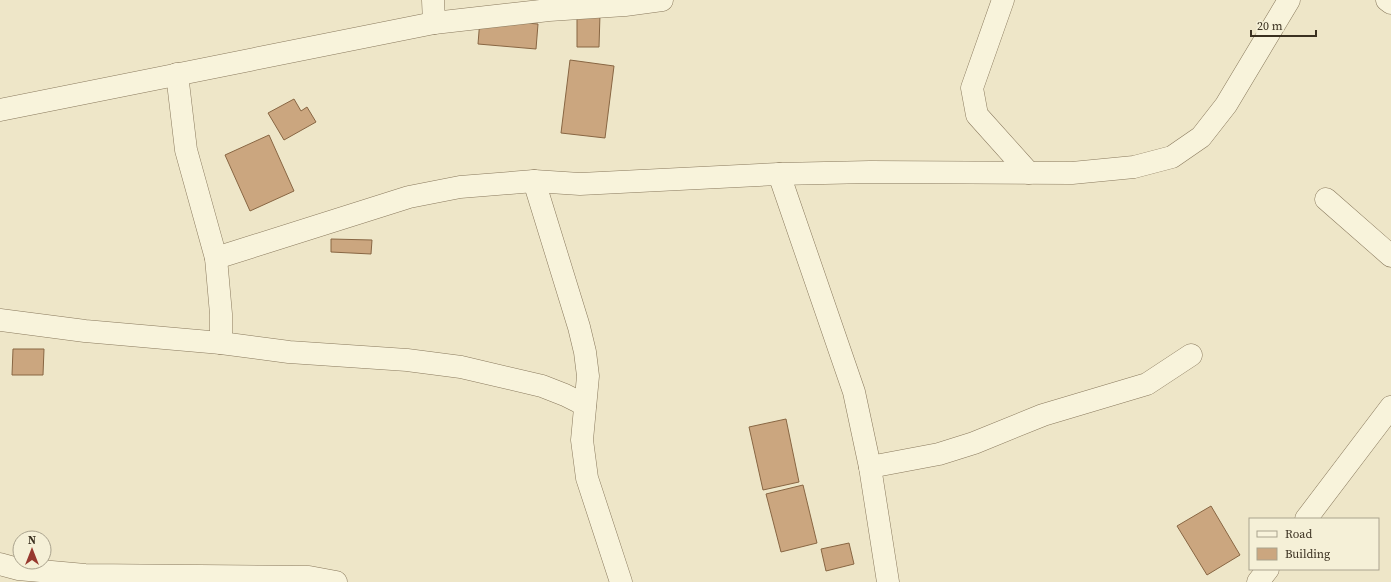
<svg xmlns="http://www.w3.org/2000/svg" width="1391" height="582" font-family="'Source Serif 4',serif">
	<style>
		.building { fill: #cba67f; stroke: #886643 }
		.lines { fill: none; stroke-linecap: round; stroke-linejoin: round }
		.minor-casing { stroke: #89795d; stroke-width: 23 }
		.minor { stroke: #f8f3db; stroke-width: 22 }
	</style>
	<rect width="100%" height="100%" fill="#eee6c8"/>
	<g class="building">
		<path d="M577,14H600L599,47H577Z"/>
		<path d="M480,19L538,24L536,49L478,44Z"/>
		<path d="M570,60L614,66L605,138L561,133Z"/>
		<path d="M294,99L301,111L307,107L316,122L284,140L268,113Z"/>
		<path d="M269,135L294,191L250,211L225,155Z"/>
		<path d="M331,239L372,240L371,254L331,252Z"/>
		<path d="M13,349H44L43,375H12Z"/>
		<path d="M786,419L799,482L763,490L749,427Z"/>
		<path d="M803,485L817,543L781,552L766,494Z"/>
		<path d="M1211,506L1240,555L1207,575L1177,526Z"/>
		<path d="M849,543L854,564L826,571L821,549Z"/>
	</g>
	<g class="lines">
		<g class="minor-casing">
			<g id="minor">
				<path d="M433,0L434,23"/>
				<path d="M1003,0L972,88L977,115L1029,173"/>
				<path d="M1387,0L1391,3"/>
				<path d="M177,74L186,150L216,258L221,314V343"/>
				<path d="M0,110L434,23L549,10L625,5L662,0"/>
				<path d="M779,174L854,392L870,467L888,582"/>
				<path d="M534,181L579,327L585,352L588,376L582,440L587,478L621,582"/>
				<path d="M1326,199L1391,256"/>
				<path d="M216,258L409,197L460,187L534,181L580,184L779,174L870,172L1072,173L1134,167L1172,157L1201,137L1226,105L1289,0"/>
				<path d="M0,320L85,331L221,343L289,352L407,360L461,367L542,386L565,395L585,405"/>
				<path d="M870,467L939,454L974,443L1043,415L1147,384L1191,355"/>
				<path d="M1306,519L1391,407"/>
				<path d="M0,564L18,569L85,575L309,577L336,582"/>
				<path d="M1258,582L1268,569"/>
			</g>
		</g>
		<use href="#minor" class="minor"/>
	</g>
	<rect x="1249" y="518" width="130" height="52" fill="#f5f0d7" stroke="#aaa38e"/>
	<rect x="1257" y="531" width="20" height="6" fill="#f8f3db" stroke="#aaa38e"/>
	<text x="1285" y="538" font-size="12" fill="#3a3020">Road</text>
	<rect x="1257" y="548" width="20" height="12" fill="#cba67f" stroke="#aaa38e"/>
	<text x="1285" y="558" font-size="12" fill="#3a3020">Building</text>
	<g transform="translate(32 550)"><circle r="19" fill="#f5f0d7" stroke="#aaa38e"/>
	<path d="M0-3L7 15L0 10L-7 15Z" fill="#97382e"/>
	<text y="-6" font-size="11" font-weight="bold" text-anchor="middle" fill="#3a3020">N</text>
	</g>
	<path d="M1251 30v6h65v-6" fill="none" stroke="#3a3020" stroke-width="2"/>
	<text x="1257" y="30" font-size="12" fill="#3a3020" stroke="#f5f0d7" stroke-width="3" paint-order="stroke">20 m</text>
</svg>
